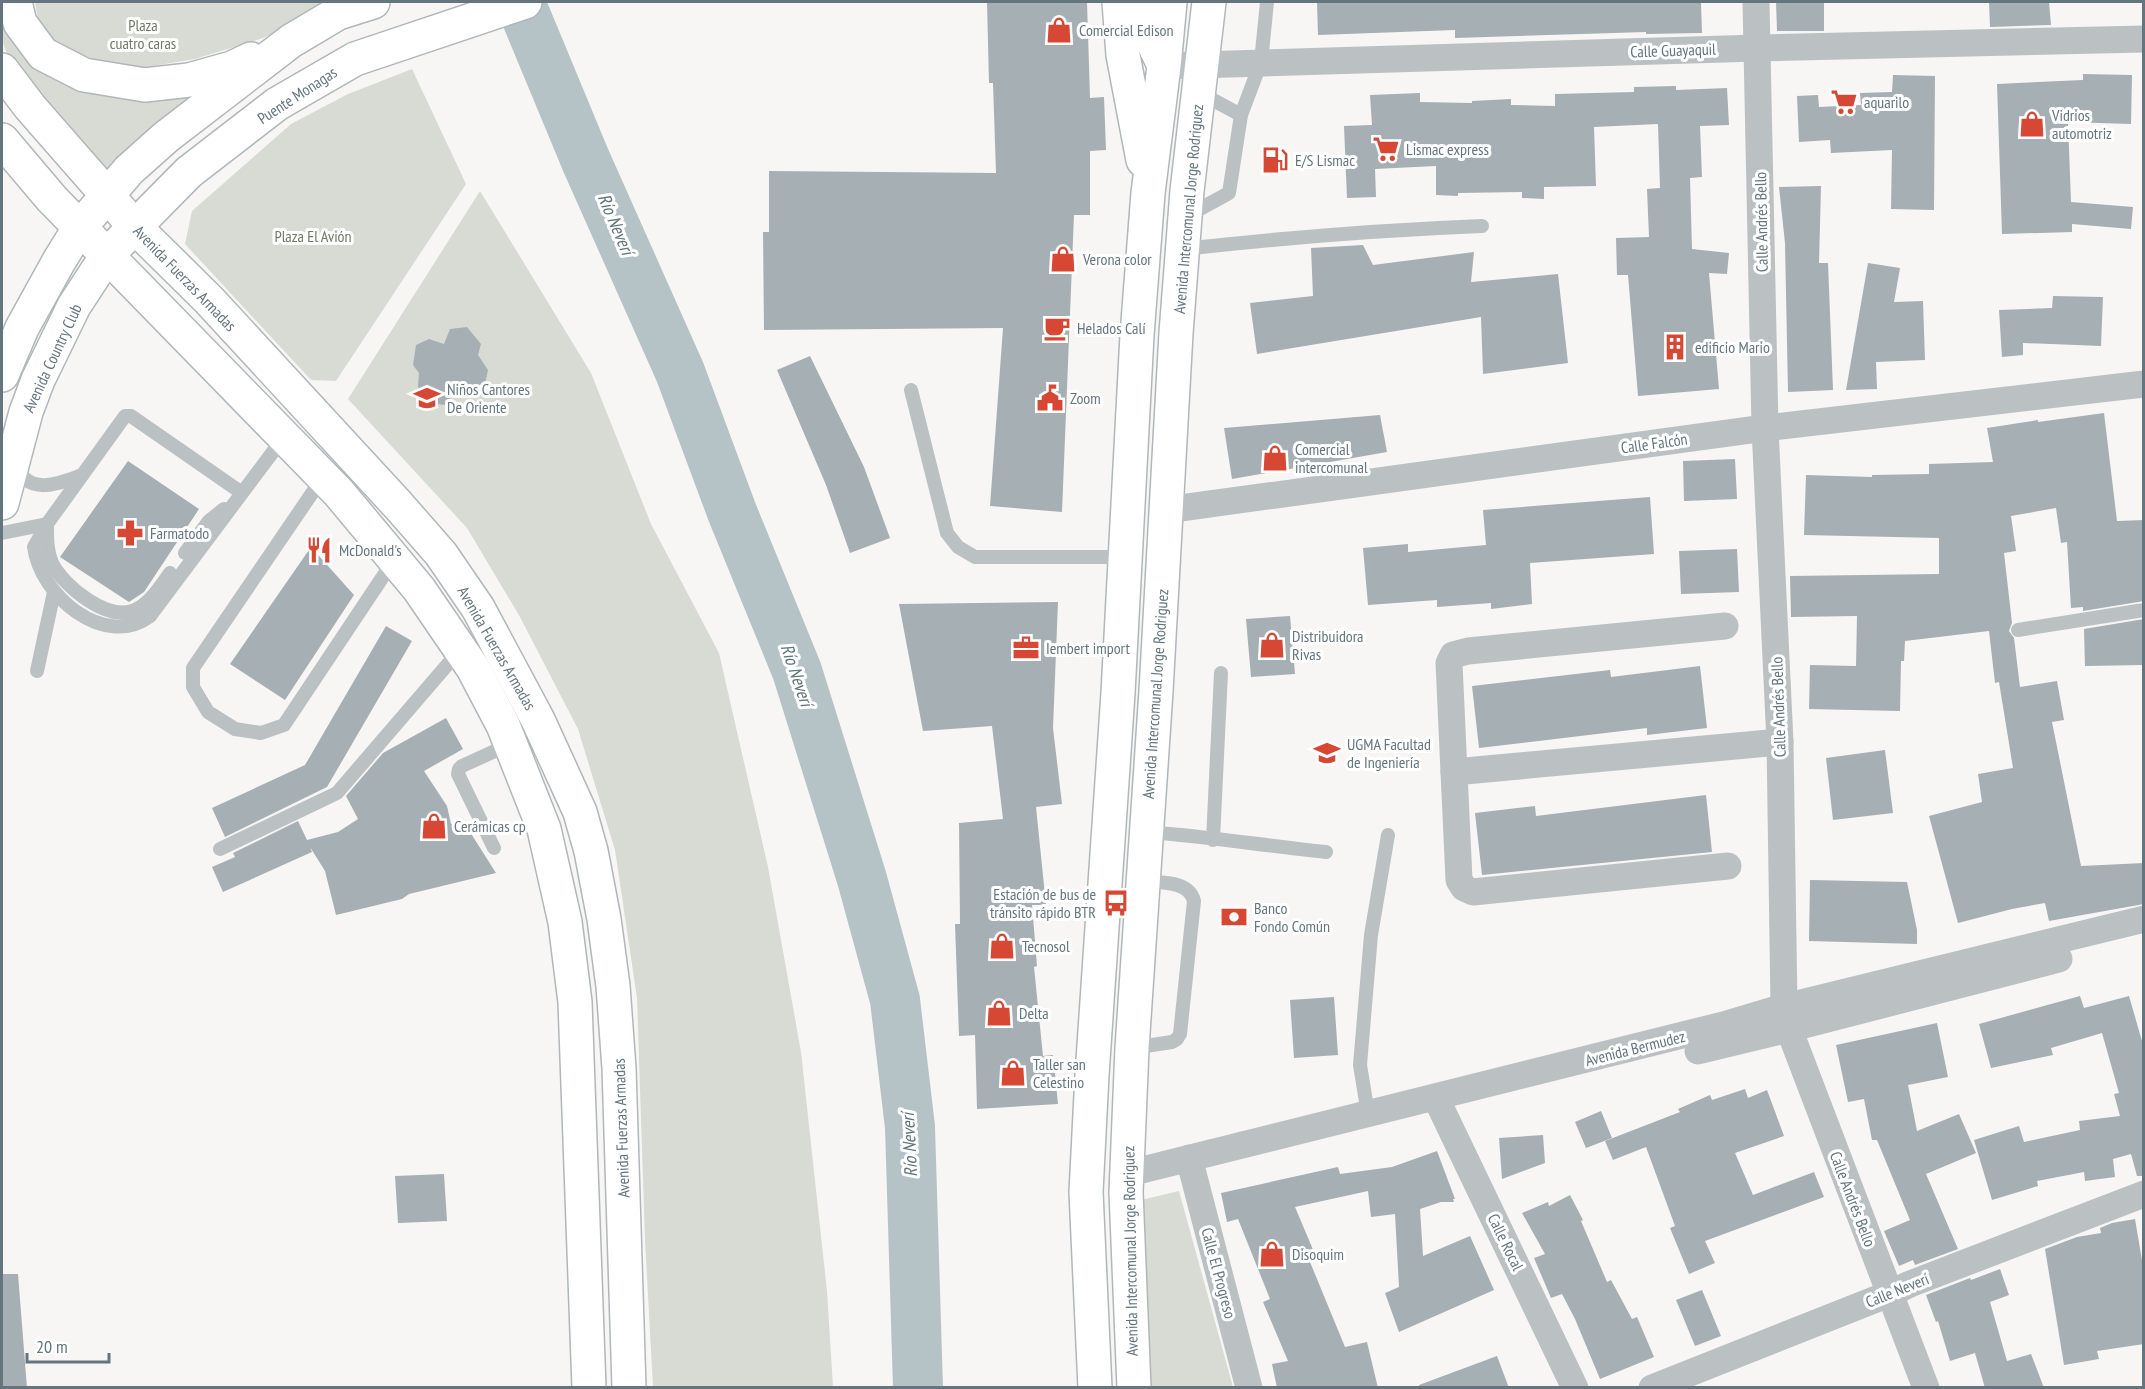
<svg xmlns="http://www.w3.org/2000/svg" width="2145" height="1389" font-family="'PT Sans Narrow',sans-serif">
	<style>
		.green { fill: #d7dbd3 }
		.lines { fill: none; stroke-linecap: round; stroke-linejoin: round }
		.river { stroke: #b6c3c6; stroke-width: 50 }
		.building { fill: #a6afb3 }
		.secondary-casing { stroke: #b0b7ba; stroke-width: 36 }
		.lane { stroke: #bbc1c3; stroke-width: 14 }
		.street { stroke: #bbc1c3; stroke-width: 27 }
		.secondary { stroke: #fff; stroke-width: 33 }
		.labels { text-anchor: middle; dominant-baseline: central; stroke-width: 6; stroke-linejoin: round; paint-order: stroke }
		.park-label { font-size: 16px; fill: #6c7a66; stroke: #fff }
		.poi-label { font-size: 16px; fill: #64757d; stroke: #fff; text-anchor: start }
		.street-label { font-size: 16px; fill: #64757d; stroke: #fff }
		.water-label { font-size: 18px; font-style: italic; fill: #5e7478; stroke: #fff }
	</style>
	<rect width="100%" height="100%" fill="#f7f6f4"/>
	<g class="green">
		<path d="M2,2L33,59L196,92L102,179L12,68L2,40Z"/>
		<path d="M35,2H339L263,38L195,59L141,68L98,61L56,43L38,20Z"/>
		<path d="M412,69L466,184L336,381L311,380L185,244L192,211L291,124L348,94Z"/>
		<path d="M480,191L591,373L651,524L719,653L768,867L801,1052L827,1291L833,1387H653L645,1240L637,998L615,850L578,729L520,617L467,528L348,399Z"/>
		<path d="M1179,1191L1233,1387H1151L1141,1200Z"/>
	</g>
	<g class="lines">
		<path class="river" d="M520,2L586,161L680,372L732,512L797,671L862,879L895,1000L910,1127L918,1388"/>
	</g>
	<g class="building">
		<path d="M987,2H1087L1090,98L1104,97L1106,150L1090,151V215H1074L1062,512L990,506L1003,328L764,330L763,232H769V171L996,173L993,83H989Z"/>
		<path d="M1317,2H1701L1702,33L1646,34V32L1455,38V30L1318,35Z"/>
		<path d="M1776,2H1824V31H1777Z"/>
		<path d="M1989,2H2049L2051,25L1990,27Z"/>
		<path d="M2083,74L2132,75L2131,124L2068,122L2071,202L2133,207L2131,229L2072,224V232L2002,234L1997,84L2083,80Z"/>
		<path d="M1893,75L1935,76L1934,210L1891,209L1892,150L1831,153L1830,140L1799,142L1797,96L1818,95L1819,107L1861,105L1860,93L1892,92Z"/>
		<path d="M1676,86V90L1727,88L1729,125L1700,126L1702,177L1690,178L1692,249L1729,253L1727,274L1709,273L1719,389L1638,396L1628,275H1617L1616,238L1649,237L1647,189L1660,188L1658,124L1594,127L1596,186L1544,187V199L1522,198V192L1458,193V196L1436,195V166L1375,169L1376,197L1347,198L1344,126L1372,125L1370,95L1420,93V102L1472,103V101L1511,99V105L1555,106V94L1634,92V87Z"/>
		<path d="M1821,186L1819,263H1828L1833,390L1788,392L1785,243L1779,187Z"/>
		<path d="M1363,245L1373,265L1474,252L1471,282L1558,274L1568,363L1483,374L1481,317L1257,354L1250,303L1313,296L1311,248Z"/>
		<path d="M1868,263L1900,268L1894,302L1923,301L1925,360L1876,362L1877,389L1846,390Z"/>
		<path d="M2053,296L2103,297L2101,346L2023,343V355L2002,357L1999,310L2052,308Z"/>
		<path d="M467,327L481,344L478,355L488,370L485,384L474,391L454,387L448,405L421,403L418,386L419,373L413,365L416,345L429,339L444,344L450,329Z"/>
		<path d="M810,356L864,467L890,538L850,553L826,485L777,370Z"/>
		<path d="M2104,413L2117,521L2144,520V601L2083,611V607L2071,608L2067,542L2061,543L2056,508L2011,516L2016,551L2004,553L2012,623L2009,631L2014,638L2020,687L2057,681L2064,720L2052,722L2081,866L2144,863V904L2049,921L2045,903L2012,909L1958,923L1929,816L1982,802L1978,774L2013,768L1999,682L1995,683L1989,631L1905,641L1904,661H1901L1900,711L1809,709L1810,665L1856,666L1857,616L1791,617L1790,576L1939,574V538L1804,535L1806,475L1872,477V475L1929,474V464L1993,462L1987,428L2038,420V422Z"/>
		<path d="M1380,415L1387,452L1232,479L1224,428Z"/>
		<path d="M1735,459L1737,499L1684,501L1683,461Z"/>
		<path d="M128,461L199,509L144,592L129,602L60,557Z"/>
		<path d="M1650,497L1654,554L1530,563L1532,604L1491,609V603L1437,607V600L1368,605L1363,548L1408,544V552L1486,545L1483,510Z"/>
		<path d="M311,547L354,595L285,700L230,664Z"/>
		<path d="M1737,549L1739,592L1681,594L1679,551Z"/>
		<path d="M1058,602L1053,728L1062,804L1036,807L1046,905H1032L1037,966L1034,967L1043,1056L1053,1055L1058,1104L977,1109L975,1035L959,1036L955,924H960L959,823L1003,819L992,726L923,731L899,604Z"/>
		<path d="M1290,616L1295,674L1251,677L1246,619Z"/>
		<path d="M2144,619V665L2085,666L2084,629Z"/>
		<path d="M386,626L412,641L327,787L225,837L212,808L305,765Z"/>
		<path d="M1700,666L1707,728L1647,735V728L1479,748L1472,686L1610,670L1611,677Z"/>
		<path d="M446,718L463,749L424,771L447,806L451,824L463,821L496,873L409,894L402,899L336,915L325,871L310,847L312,852L223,892L212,867L235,857L233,853L298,821L307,840L338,832L358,819L346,796L383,753Z"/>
		<path d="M1885,750L1893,813L1833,820L1826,758Z"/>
		<path d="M1706,795L1712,852L1482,875L1475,813L1535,806L1536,816Z"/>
		<path d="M1810,880L1907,882L1917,930V944L1809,941Z"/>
		<path d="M2080,996L2084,1008L2129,996L2144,1048V1176H2137L2131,1154L2113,1159L2115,1177L2085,1181L2084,1172L2037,1181L2038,1186L1992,1200L1974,1140L2019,1126L2024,1142L2080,1130L2079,1121L2120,1116L2114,1094L2119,1093L2102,1033L2051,1048L2053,1055L1991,1068L1979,1024Z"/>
		<path d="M1334,997L1338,1055L1294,1058L1290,1000Z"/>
		<path d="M1937,1023L1948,1077L1908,1085L1917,1131L1959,1114L1976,1153L1926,1174L1958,1249L1915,1265L1913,1260L1899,1266L1884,1231L1910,1220L1877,1140H1872L1864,1099L1848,1102L1836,1045Z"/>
		<path d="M1745,1089L1748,1098L1767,1090L1784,1136L1735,1153L1753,1195L1814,1172L1824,1197L1705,1241L1715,1263L1689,1274L1670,1228L1675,1226L1646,1147L1613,1160L1605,1141L1680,1112L1678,1109L1710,1095L1712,1100Z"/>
		<path d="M1601,1111L1612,1138L1586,1148L1575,1122Z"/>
		<path d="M1543,1135L1545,1163L1502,1179L1499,1138Z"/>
		<path d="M1437,1151L1455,1199H1453L1454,1202H1441L1420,1209L1423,1256L1470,1236L1494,1290L1399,1332L1385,1293L1399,1287L1395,1214L1371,1217L1368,1191L1295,1207L1317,1259L1310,1262L1345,1347L1367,1342L1378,1388H1277L1272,1364L1288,1361L1263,1302L1270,1299L1238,1219L1227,1222L1221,1193L1338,1167L1340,1174L1392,1167Z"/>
		<path d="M444,1174L447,1221L398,1223L395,1176Z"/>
		<path d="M1570,1195L1583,1220L1581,1221L1607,1282L1611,1280L1632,1319L1637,1317L1654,1357L1600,1379L1575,1319L1562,1294L1551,1298L1534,1258L1545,1254L1522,1213L1548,1202L1549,1206Z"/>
		<path d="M2135,1219L2144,1272V1344L2097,1351L2099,1359L2064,1365L2045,1249L2077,1237L2101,1233L2100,1228L2112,1223Z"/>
		<path d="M2000,1269L2009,1295L1990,1302L2007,1361L2031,1354L2044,1388H1985L1975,1353L1950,1361L1938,1321L1936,1322L1926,1295L1970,1278L1971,1280Z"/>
		<path d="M2,1274H18L27,1388H2Z"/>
		<path d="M1702,1290L1721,1336L1695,1346L1676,1300Z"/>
		<path d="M1497,1356L1509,1388H1419V1385Z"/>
	</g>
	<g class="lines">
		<g class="secondary-casing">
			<g id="secondary">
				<path d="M15,2L20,23L43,54L84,75L145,85L189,80L232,68L251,59"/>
				<path d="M1119,2L1123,55L1143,160"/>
				<path d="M1142,2L1147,30L1161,59"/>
				<path d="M2,70L30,107L135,227L209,300L399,506L441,554L478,608L538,720L580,812L591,851L604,919L613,986L619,1068L629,1388"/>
				<path d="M2,140L52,199L339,493L419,589L473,668L503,725L544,829L565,922L575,1002L589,1388"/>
				<path d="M2,375L22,328L59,261L80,227L129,170L166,137L291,41L338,13L373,2"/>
				<path d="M2,503L26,412L38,380L74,306L108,254L189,172L277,104L355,59L525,2"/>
				<path d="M1095,1388L1086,1192L1092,1075L1118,693L1137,335L1148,193L1164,66L1170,2"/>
				<path d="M1134,1388L1126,1192L1132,1048L1156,691L1176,333L1187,191L1209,2"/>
			</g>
		</g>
		<g class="lane">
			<path d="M1200,93L1241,115"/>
			<path d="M1187,216L1229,193L1241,115L1261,62L1267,2"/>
			<path d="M1183,249C1282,238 1381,230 1482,226"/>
			<path d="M911,390L947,533L958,547L975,557H1125"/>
			<path d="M17,463C25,497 59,484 82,475"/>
			<path d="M323,477L193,668V687L208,712L235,729L261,733L284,725L394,560"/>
			<path d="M242,493L131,416H125L47,524L34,547C40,595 104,650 150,616L284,437"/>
			<path d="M47,526C47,540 47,551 52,563C64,587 108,622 135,610C150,603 161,586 170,573"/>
			<path d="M2,533L47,524"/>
			<path d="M185,553L209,521L224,509"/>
			<path d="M2018,630L2144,610"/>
			<path d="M37,671L54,592"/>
			<path d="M1146,832C1206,836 1266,846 1326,852"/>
			<path d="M1213,840L1221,673"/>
			<path d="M494,848L458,774L459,769L462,766L510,744"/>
			<path d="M220,849L337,793L460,650"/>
			<path d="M1132,1048L1172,1042L1177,1039L1180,1034L1194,901C1189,880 1160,883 1143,881"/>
			<path d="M1368,1114L1360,1065L1371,935L1388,835"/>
		</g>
		<g class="street">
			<path d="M1756,2L1765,428L1780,742L1784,1007L1789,1029L1926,1388"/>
			<path d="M1164,66L1758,48L2144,39"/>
			<path d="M1166,510L1765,428L2144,384"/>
			<path d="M1454,772L1449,663L1453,655L1468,651L1725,626"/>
			<path d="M1728,866L1473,892L1464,888L1459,880L1454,772L1780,742"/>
			<path d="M1698,1051L1789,1029L2059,959"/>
			<path d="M1436,1098L1575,1388"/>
			<path d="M1189,1158L1249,1388"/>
			<path d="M1126,1174L1727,1024L1784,1007L2144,919"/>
			<path d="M1652,1388L1889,1294L1910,1284L2144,1194"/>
		</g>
		<use href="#secondary" class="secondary"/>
	</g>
	<defs>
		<g id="shop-bare" transform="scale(2.07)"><path d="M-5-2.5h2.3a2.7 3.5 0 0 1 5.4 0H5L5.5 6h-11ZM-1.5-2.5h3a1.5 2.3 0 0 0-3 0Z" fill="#d74834" stroke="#fff" stroke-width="2.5" paint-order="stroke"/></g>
		<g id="supermarket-bare" transform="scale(2.07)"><path d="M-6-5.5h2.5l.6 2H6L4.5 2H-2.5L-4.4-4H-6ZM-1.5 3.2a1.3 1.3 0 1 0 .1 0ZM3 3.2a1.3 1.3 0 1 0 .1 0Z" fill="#d74834" stroke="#fff" stroke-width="2.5" paint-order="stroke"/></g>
		<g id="fuel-bare" transform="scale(2.07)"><path d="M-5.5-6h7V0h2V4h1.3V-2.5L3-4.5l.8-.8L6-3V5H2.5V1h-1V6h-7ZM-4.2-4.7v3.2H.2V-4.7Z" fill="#d74834" stroke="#fff" stroke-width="2.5" paint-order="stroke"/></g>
		<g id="cafe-bare" transform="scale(2.07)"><path d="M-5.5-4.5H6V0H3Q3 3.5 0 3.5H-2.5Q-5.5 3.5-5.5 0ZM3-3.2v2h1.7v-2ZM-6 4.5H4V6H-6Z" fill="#d74834" stroke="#fff" stroke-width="2.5" paint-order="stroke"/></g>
		<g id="building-bare" transform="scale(2.07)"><path d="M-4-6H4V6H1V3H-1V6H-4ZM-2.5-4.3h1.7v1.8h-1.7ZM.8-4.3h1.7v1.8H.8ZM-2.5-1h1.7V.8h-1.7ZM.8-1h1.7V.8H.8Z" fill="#d74834" stroke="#fff" stroke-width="2.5" paint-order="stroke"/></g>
		<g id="school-bare" transform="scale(2.07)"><path d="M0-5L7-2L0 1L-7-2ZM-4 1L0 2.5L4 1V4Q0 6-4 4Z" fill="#d74834" stroke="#fff" stroke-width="2.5" paint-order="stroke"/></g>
		<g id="civic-bare" transform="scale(2.07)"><path d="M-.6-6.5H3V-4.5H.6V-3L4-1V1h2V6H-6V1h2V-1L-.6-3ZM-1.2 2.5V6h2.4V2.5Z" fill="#d74834" stroke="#fff" stroke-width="2.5" paint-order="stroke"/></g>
		<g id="pharmacy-bare" transform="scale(2.07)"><path d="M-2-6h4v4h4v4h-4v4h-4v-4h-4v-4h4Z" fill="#d74834" stroke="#fff" stroke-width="2.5" paint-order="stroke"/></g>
		<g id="restaurant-bare" transform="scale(2.07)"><path d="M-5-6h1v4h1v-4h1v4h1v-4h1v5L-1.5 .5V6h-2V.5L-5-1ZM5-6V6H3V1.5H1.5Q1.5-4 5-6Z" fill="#d74834" stroke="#fff" stroke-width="2.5" paint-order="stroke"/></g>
		<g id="office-bare" transform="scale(2.07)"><path d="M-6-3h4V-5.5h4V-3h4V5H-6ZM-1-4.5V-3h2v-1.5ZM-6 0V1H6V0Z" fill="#d74834" stroke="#fff" stroke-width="2.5" paint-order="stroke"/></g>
		<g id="university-bare" transform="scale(2.07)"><path d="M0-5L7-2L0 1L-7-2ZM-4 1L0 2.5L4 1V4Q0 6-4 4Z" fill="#d74834" stroke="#fff" stroke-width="2.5" paint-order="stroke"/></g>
		<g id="bus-bare" transform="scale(2.07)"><path d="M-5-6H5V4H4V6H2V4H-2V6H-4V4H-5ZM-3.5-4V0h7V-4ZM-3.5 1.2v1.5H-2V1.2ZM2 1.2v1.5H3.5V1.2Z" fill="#d74834" stroke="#fff" stroke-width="2.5" paint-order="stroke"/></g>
		<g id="bank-bare" transform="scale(2.07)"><path d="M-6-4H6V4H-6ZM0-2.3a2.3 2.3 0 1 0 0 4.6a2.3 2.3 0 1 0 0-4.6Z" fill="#d74834" stroke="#fff" stroke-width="2.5" paint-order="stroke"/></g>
	</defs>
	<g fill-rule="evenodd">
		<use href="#shop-bare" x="1059" y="30"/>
		<use href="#supermarket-bare" x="1844" y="102"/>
		<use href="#shop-bare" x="2032" y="124"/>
		<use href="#supermarket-bare" x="1386" y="149"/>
		<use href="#fuel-bare" x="1275" y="160"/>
		<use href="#shop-bare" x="1063" y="259"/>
		<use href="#cafe-bare" x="1057" y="328"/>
		<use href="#building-bare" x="1675" y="347"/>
		<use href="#school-bare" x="427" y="398"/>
		<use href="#civic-bare" x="1050" y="398"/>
		<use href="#shop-bare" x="1275" y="458"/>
		<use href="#pharmacy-bare" x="130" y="533"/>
		<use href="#restaurant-bare" x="319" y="550"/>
		<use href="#shop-bare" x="1272" y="645"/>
		<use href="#office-bare" x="1026" y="648"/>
		<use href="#university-bare" x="1327" y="753"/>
		<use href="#shop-bare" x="434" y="826"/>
		<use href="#bus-bare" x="1116" y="903"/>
		<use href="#bank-bare" x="1234" y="917"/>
		<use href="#shop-bare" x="1002" y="946"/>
		<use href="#shop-bare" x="999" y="1013"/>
		<use href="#shop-bare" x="1013" y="1073"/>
		<use href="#shop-bare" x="1272" y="1254"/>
	</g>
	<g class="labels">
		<g class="park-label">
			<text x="143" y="25">Plaza<tspan x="143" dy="18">cuatro caras</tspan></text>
			<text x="313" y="236">Plaza El Avión</text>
		</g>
		<g class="poi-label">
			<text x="1079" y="30">Comercial Edison</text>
			<text x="1864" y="102">aquarilo</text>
			<text x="2052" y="115">Vidrios<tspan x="2052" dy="18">automotriz</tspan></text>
			<text x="1406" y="149">Lismac express</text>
			<text x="1295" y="160">E/S Lismac</text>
			<text x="1083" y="259">Verona color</text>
			<text x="1077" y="328">Helados Calí</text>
			<text x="1695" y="347">edificio Mario</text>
			<text x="447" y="389">Niños Cantores<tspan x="447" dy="18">De Oriente</tspan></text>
			<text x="1070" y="398">Zoom</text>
			<text x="1295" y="449">Comercial<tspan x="1295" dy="18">intercomunal</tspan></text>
			<text x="150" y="533">Farmatodo</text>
			<text x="339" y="550">McDonald's</text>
			<text x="1292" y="636">Distribuidora<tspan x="1292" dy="18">Rivas</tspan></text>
			<text x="1046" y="648">Iembert import</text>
			<text x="1347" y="744">UGMA Facultad<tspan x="1347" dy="18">de Ingeniería</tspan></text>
			<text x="454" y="826">Cerámicas cp</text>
			<text x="1096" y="894" text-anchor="end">Estación de bus de<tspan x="1096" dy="18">tránsito rápido BTR</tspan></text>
			<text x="1254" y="908">Banco<tspan x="1254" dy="18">Fondo Común</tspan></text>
			<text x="1022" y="946">Tecnosol</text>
			<text x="1019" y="1013">Delta</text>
			<text x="1033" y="1064">Taller san<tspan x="1033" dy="18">Celestino</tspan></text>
			<text x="1292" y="1254">Disoquim</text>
		</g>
		<g class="street-label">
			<text transform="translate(1673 50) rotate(-2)">Calle Guayaquil</text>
			<text transform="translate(297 95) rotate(-33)">Puente Monagas</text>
			<text transform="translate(1188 209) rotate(-85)">Avenida Intercomunal Jorge Rodriguez</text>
			<text transform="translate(1761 222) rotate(-91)">Calle Andrés Bello</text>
			<text transform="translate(185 278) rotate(46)">Avenida Fuerzas Armadas</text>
			<text transform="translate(52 358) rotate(-65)">Avenida Country Club</text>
			<text transform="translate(1654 443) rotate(-8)">Calle Falcón</text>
			<text transform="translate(497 648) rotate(60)">Avenida Fuerzas Armadas</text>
			<text transform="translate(1155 694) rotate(-86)">Avenida Intercomunal Jorge Rodriguez</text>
			<text transform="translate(1778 707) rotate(-92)">Calle Andrés Bello</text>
			<text transform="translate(1635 1048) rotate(-14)">Avenida Bermudez</text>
			<text transform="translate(621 1128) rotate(-92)">Avenida Fuerzas Armadas</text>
			<text transform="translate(1853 1199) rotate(69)">Calle Andrés Bello</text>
			<text transform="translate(1506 1242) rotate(64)">Calle Rocal</text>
			<text transform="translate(1130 1251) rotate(-91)">Avenida Intercomunal Jorge Rodriguez</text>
			<text transform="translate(1219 1273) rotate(75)">Calle El Progreso</text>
			<text transform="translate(1897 1290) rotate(-22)">Calle Neverí</text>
		</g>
		<g class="water-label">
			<text transform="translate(616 224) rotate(67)">Río Neverí</text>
			<text transform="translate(797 675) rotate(71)">Río Neverí</text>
			<text transform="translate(909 1145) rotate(-93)">Río Neverí</text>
		</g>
	</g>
	<rect width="2145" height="1389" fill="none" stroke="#64757d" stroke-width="6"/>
	<path d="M27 1353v9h82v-9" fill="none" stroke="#64757d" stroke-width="3"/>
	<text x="36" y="1353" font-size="18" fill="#64757d" stroke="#ffffff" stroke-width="4.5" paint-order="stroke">20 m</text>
</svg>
